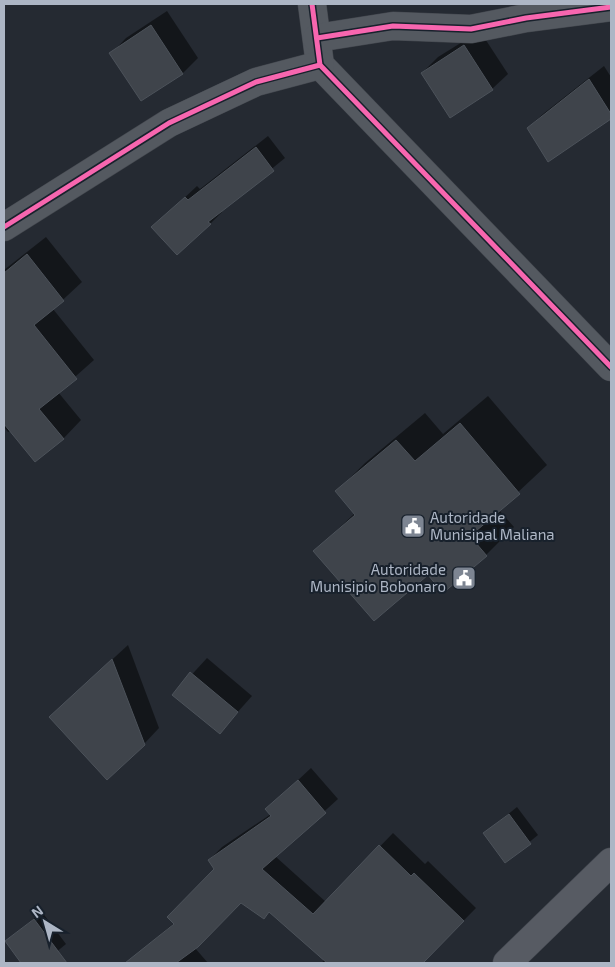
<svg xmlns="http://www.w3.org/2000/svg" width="615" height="967" font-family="'Exo 2',sans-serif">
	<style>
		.shadow { fill: #0007 }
		.building { fill: #3f444b; stroke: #4c525a }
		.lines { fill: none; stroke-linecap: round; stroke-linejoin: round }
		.minor-casing { stroke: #42464d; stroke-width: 29 }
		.major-casing { stroke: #42474f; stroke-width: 29 }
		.minor { stroke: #545960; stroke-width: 28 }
		.major { stroke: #575b63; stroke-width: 28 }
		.cycleway-casing { stroke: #18212c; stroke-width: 8 }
		.cycleway { stroke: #f766af; stroke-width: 5 }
		.labels { text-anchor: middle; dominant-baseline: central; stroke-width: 4; stroke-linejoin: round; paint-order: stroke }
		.poi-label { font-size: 15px; fill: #adb6c5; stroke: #18212c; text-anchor: start }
	</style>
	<rect width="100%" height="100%" fill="#252a32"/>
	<g class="shadow">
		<path d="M167,11L198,58L183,73L141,100L111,54L126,38Z"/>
		<path d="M480,31L508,74L492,89L422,73L438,57Z"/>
		<path d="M604,66L611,77V118L548,160L528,128L543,114Z"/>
		<path d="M268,136L285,158L221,210L222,212L210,224L165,216L197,186L200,189Z"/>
		<path d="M46,237L82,282L53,309L94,360L58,392L81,420L63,439L11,431L8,432L4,427V270Z"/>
		<path d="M488,396L547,465L499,510L514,527L486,555L443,591L428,573L315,551L355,513L337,491L365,463L425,413L443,434Z"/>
		<path d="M128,645L159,728L144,744L66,702Z"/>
		<path d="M207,658L252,696L219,733L174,694Z"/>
		<path d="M311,768L338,799L275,856L326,902L393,833L425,864L428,861L476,908L422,963H322L324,959L270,911L241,901L195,948L208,963H143L137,955L174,923L215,869L209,860L222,847L271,814L267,809Z"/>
		<path d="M517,807L538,835L506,861L485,833Z"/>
		<path d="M42,912L66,944L43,963H23L6,941Z"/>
	</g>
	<g class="building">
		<path d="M151,25L183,74L141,101L109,53Z"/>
		<path d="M464,45L493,90L450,118L421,73Z"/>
		<path d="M589,79L611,114V119L548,162L527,128Z"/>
		<path d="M256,147L274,171L208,222L211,224L177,255L151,227L185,197L188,200Z"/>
		<path d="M27,254L64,301L34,325L77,379L39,409L64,439L35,462L4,424V273Z"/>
		<path d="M460,423L520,494L470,536L487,556L443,593L428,575L374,621L313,551L355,515L335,491L396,440L415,461Z"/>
		<path d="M112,659L145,745L107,780L49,717Z"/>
		<path d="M190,672L238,712L220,734L172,695Z"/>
		<path d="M298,780L326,813L262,869L313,914L379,845L411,876L414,873L464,921L423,963H327L269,912L264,919L241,903L198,947L176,963H125L174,924L167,917L214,869L208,860L271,816L265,809Z"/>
		<path d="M509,814L531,844L505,863L483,833Z"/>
		<path d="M34,919L67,963H21L5,941Z"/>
	</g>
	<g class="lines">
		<g class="minor-casing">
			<g id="minor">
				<path d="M312,4L320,65L611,367"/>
				<path d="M317,38L393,26L471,29L526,18L611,7"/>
				<path d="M4,227L169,123L256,82L320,65"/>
			</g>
		</g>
		<g class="major-casing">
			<path id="major" d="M507,963L611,862"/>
		</g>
		<use href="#minor" class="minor"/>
		<use href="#major" class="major"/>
		<g class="cycleway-casing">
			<g id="cycleway">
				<path d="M312,4L320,65L611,367"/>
				<path d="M317,38L393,26L471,29L526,18L611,7"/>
				<path d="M4,227L169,123L256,82L320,65"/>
			</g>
		</g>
		<use href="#cycleway" class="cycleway"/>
	</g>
	<defs>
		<g id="civic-square" transform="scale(1.25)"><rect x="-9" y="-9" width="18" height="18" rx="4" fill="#7d8592" stroke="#18212c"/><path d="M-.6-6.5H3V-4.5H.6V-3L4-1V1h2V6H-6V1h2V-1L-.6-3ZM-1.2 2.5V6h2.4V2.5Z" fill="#fff"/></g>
	</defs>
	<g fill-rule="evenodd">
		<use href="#civic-square" x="413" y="526"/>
		<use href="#civic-square" x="464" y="578"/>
	</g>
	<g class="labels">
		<g class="poi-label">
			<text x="430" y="517">Autoridade<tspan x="430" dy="17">Munisipal Maliana</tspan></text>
			<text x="446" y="569" text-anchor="end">Autoridade<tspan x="446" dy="17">Munisipio Bobonaro</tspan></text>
		</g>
	</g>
	<rect width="615" height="967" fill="none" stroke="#adb6c5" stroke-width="10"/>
	<g transform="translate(45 922) rotate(323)" stroke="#18212c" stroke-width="4" paint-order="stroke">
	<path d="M0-4L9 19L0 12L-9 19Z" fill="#adb6c5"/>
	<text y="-8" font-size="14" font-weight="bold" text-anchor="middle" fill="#adb6c5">N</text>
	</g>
</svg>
